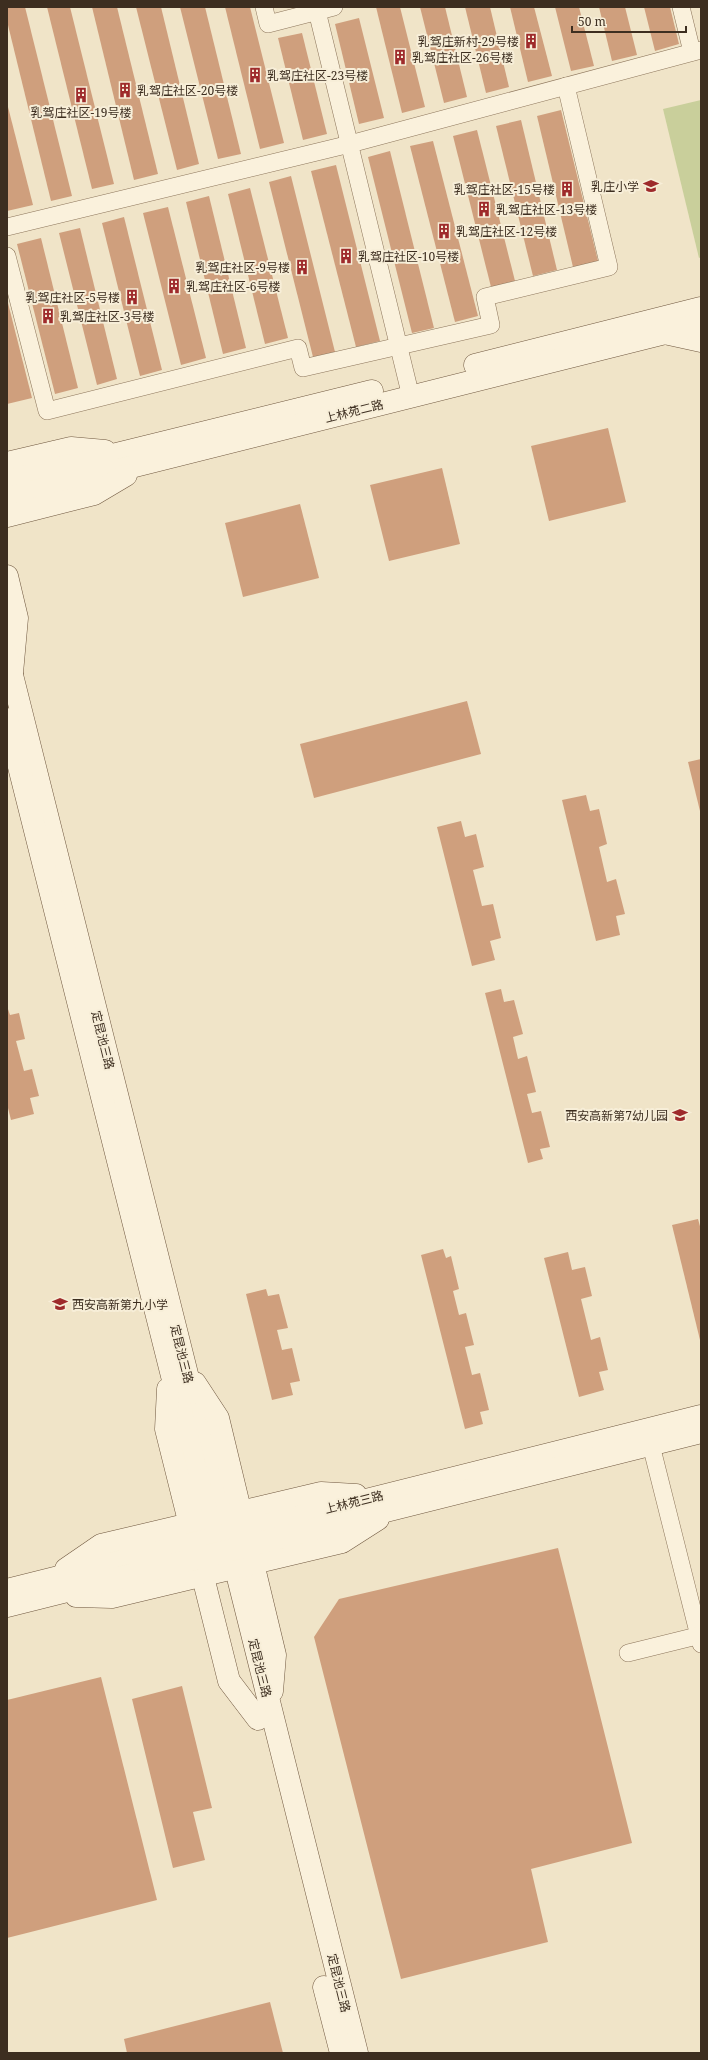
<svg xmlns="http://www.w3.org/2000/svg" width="708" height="2060" font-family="'Noto Serif','Noto Sans SC',serif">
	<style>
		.green { fill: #c9cf9b }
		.building { fill: #cf9f7d }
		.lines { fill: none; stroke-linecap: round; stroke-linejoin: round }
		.street-casing { stroke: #8d765c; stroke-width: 18 }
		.secondary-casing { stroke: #6f573f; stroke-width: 23 }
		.street { stroke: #faf1dc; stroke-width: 17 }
		.secondary { stroke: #faf1dc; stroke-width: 22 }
		.labels { text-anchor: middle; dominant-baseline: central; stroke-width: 4; stroke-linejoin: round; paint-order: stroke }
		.poi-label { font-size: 12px; fill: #3d2e20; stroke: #f7eed8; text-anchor: start }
		.street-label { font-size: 12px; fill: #3d2e20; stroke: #f7eed8 }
	</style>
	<rect width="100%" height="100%" fill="#f0e4c8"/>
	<path class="green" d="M701,100V257L699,258L663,109Z"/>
	<g class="building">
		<path d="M7,7H25L72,196L51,201L7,21Z"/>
		<path d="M47,7H70L114,184L92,189Z"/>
		<path d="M92,7H117L158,174L134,180Z"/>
		<path d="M136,7H161L199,164L177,170Z"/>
		<path d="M180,7H205L241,154L218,159Z"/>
		<path d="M225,7H250L284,143L260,149Z"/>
		<path d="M376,7H400L425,107L402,113Z"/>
		<path d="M420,7H445L467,97L444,103Z"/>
		<path d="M465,7H490L509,87L486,93Z"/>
		<path d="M510,7H534L552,76L528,82Z"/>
		<path d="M555,7H579L594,66L571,71Z"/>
		<path d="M599,7H625L637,55L612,61Z"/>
		<path d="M644,7H670L679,44L655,51Z"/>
		<path d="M359,18L384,118L359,124L335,24Z"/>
		<path d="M302,33L327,134L303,140L278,38Z"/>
		<path d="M7,103L33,205L7,211Z"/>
		<path d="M561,110L598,261L573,267L537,116Z"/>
		<path d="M521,120L557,270L533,276L496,126Z"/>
		<path d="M477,130L515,281L491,287L453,136Z"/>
		<path d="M433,141L478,316L455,322L410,146Z"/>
		<path d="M390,151L434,328L412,333L368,157Z"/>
		<path d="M336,165L380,341L356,347L311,171Z"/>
		<path d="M291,176L335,352L313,357L269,182Z"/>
		<path d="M250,188L288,338L265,344L228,194Z"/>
		<path d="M209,196L246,348L223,354L186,202Z"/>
		<path d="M168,207L206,358L181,365L143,213Z"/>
		<path d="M124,217L162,370L140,376L102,223Z"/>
		<path d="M80,228L117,379L97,385L59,233Z"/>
		<path d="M41,238L78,388L55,394L17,244Z"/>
		<path d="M7,299L32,398L7,404Z"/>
		<path d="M608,428L626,502L549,521L531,446Z"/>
		<path d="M442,468L460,544L389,561L370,485Z"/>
		<path d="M300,504L319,578L243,597L225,523Z"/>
		<path d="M467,701L481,754L314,798L300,744Z"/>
		<path d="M701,759V811H700L688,762Z"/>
		<path d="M586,795L590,811L599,809L607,844L599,847L607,882L616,879L625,914L616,916L620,935L596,941L562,800Z"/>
		<path d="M461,821L465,837L476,834L484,867L473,870L482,906L493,904L501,938L490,941L495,960L472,966L437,827Z"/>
		<path d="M501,989L504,1002L514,1000L523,1034L513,1037L518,1059L527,1056L536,1092L527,1094L532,1113L541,1111L550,1147L540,1149L543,1159L528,1163L485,993Z"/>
		<path d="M7,1006L10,1015L19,1013L25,1039L16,1041L24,1071L32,1069L39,1096L30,1098L34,1114L11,1120L7,1104Z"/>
		<path d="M698,1219L701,1230L700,1340L672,1225Z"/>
		<path d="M443,1249L446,1258L451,1256L459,1289L453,1291L459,1315L466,1313L474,1345L465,1347L472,1375L480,1373L489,1410L480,1412L483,1424L465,1429L421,1255Z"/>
		<path d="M568,1252L572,1270L585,1267L592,1296L581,1299L591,1340L600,1337L608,1370L599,1372L604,1390L579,1397L544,1258Z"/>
		<path d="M266,1289L268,1296L279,1294L288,1328L277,1330L282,1350L292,1348L300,1381L290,1383L293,1395L272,1400L246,1294Z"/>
		<path d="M558,1548L632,1843L531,1869L548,1942L401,1979L314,1637L339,1599Z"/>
		<path d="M101,1677L157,1900L7,1938V1700Z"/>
		<path d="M182,1686L212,1808L193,1812L205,1860L173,1868L132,1699Z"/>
		<path d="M270,2002L283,2053H127L124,2039Z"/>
	</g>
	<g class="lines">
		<g class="street-casing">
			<g id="street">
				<path d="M264,7L268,24L334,7"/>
				<path d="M681,7L692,52"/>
				<path d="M317,11L411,397"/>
				<path d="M7,227L350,144L701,50"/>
				<path d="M7,256L47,411L298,348L303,368L491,325L485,297L609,267L566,86"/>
				<path d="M648,1433L701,1644"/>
				<path d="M628,1653L701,1635"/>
			</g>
		</g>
		<g class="secondary-casing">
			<g id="secondary">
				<path d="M669,334L701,341"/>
				<path d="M475,365L701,308"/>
				<path d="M7,463L71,448L105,451"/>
				<path d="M7,481L372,391"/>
				<path d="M7,498L701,324"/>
				<path d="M7,516L94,494L126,475"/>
				<path d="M7,576L17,618L12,673"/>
				<path d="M7,655L357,2053"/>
				<path d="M7,719L220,1567"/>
				<path d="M195,1383L218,1418L275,1655L272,1691"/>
				<path d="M168,1389L166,1429L229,1681L258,1719"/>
				<path d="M66,1569L101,1545L321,1493L356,1495"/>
				<path d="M7,1590L701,1416"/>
				<path d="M76,1596L112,1597L342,1542L378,1519"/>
				<path d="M7,1606L701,1432"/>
				<path d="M324,1987L341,2053"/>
			</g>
		</g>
		<use href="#street" class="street"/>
		<use href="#secondary" class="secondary"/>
	</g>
	<defs>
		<g id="building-bare" transform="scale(1.2)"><path d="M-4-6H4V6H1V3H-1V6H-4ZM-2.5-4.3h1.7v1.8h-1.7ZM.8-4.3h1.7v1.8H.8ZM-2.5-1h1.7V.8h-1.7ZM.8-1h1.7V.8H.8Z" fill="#9e2a2b" stroke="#f7eed8" stroke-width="2.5" paint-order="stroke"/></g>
		<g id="school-bare" transform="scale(1.2)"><path d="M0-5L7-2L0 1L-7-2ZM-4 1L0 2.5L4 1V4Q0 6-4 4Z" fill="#9e2a2b" stroke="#f7eed8" stroke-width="2.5" paint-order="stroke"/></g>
	</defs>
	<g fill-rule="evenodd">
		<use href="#building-bare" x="531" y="41"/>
		<use href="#building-bare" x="400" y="57"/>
		<use href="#building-bare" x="255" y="75"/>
		<use href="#building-bare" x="125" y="90"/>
		<use href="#building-bare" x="81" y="95"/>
		<use href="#school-bare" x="651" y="186"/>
		<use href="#building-bare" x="567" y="189"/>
		<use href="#building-bare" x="484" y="209"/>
		<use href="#building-bare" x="444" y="231"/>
		<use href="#building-bare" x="346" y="256"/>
		<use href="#building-bare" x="302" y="267"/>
		<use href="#building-bare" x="174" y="286"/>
		<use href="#building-bare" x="132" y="297"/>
		<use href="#building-bare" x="48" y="316"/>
		<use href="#school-bare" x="680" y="1115"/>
		<use href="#school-bare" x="60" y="1304"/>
	</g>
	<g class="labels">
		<g class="poi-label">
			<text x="519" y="41" text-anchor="end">乳驾庄新村-29号楼</text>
			<text x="412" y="57">乳驾庄社区-26号楼</text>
			<text x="267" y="75">乳驾庄社区-23号楼</text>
			<text x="137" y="90">乳驾庄社区-20号楼</text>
			<text x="81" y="112" text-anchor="middle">乳驾庄社区-19号楼</text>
			<text x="639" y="186" text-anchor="end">乳庄小学</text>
			<text x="555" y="189" text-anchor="end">乳驾庄社区-15号楼</text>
			<text x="496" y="209">乳驾庄社区-13号楼</text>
			<text x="456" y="231">乳驾庄社区-12号楼</text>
			<text x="358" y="256">乳驾庄社区-10号楼</text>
			<text x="290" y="267" text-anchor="end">乳驾庄社区-9号楼</text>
			<text x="186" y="286">乳驾庄社区-6号楼</text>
			<text x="120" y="297" text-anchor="end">乳驾庄社区-5号楼</text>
			<text x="60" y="316">乳驾庄社区-3号楼</text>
			<text x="668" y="1115" text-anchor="end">西安高新第7幼儿园</text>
			<text x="72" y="1304">西安高新第九小学</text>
		</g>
		<g class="street-label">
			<text transform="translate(354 411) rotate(-14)">上林苑二路</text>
			<text transform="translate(103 1040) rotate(76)">定昆池三路</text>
			<text transform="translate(182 1354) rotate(76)">定昆池三路</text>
			<text transform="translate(354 1502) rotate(-14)">上林苑三路</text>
			<text transform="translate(260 1668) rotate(76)">定昆池三路</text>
			<text transform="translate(339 1983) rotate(76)">定昆池三路</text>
		</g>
	</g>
	<rect width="708" height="2060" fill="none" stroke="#3d2e20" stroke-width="16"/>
	<path d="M572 26v6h114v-6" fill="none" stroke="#3d2e20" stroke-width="2"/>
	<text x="578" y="26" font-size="12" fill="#3d2e20" stroke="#f7eed8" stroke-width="3" paint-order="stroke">50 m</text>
</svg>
